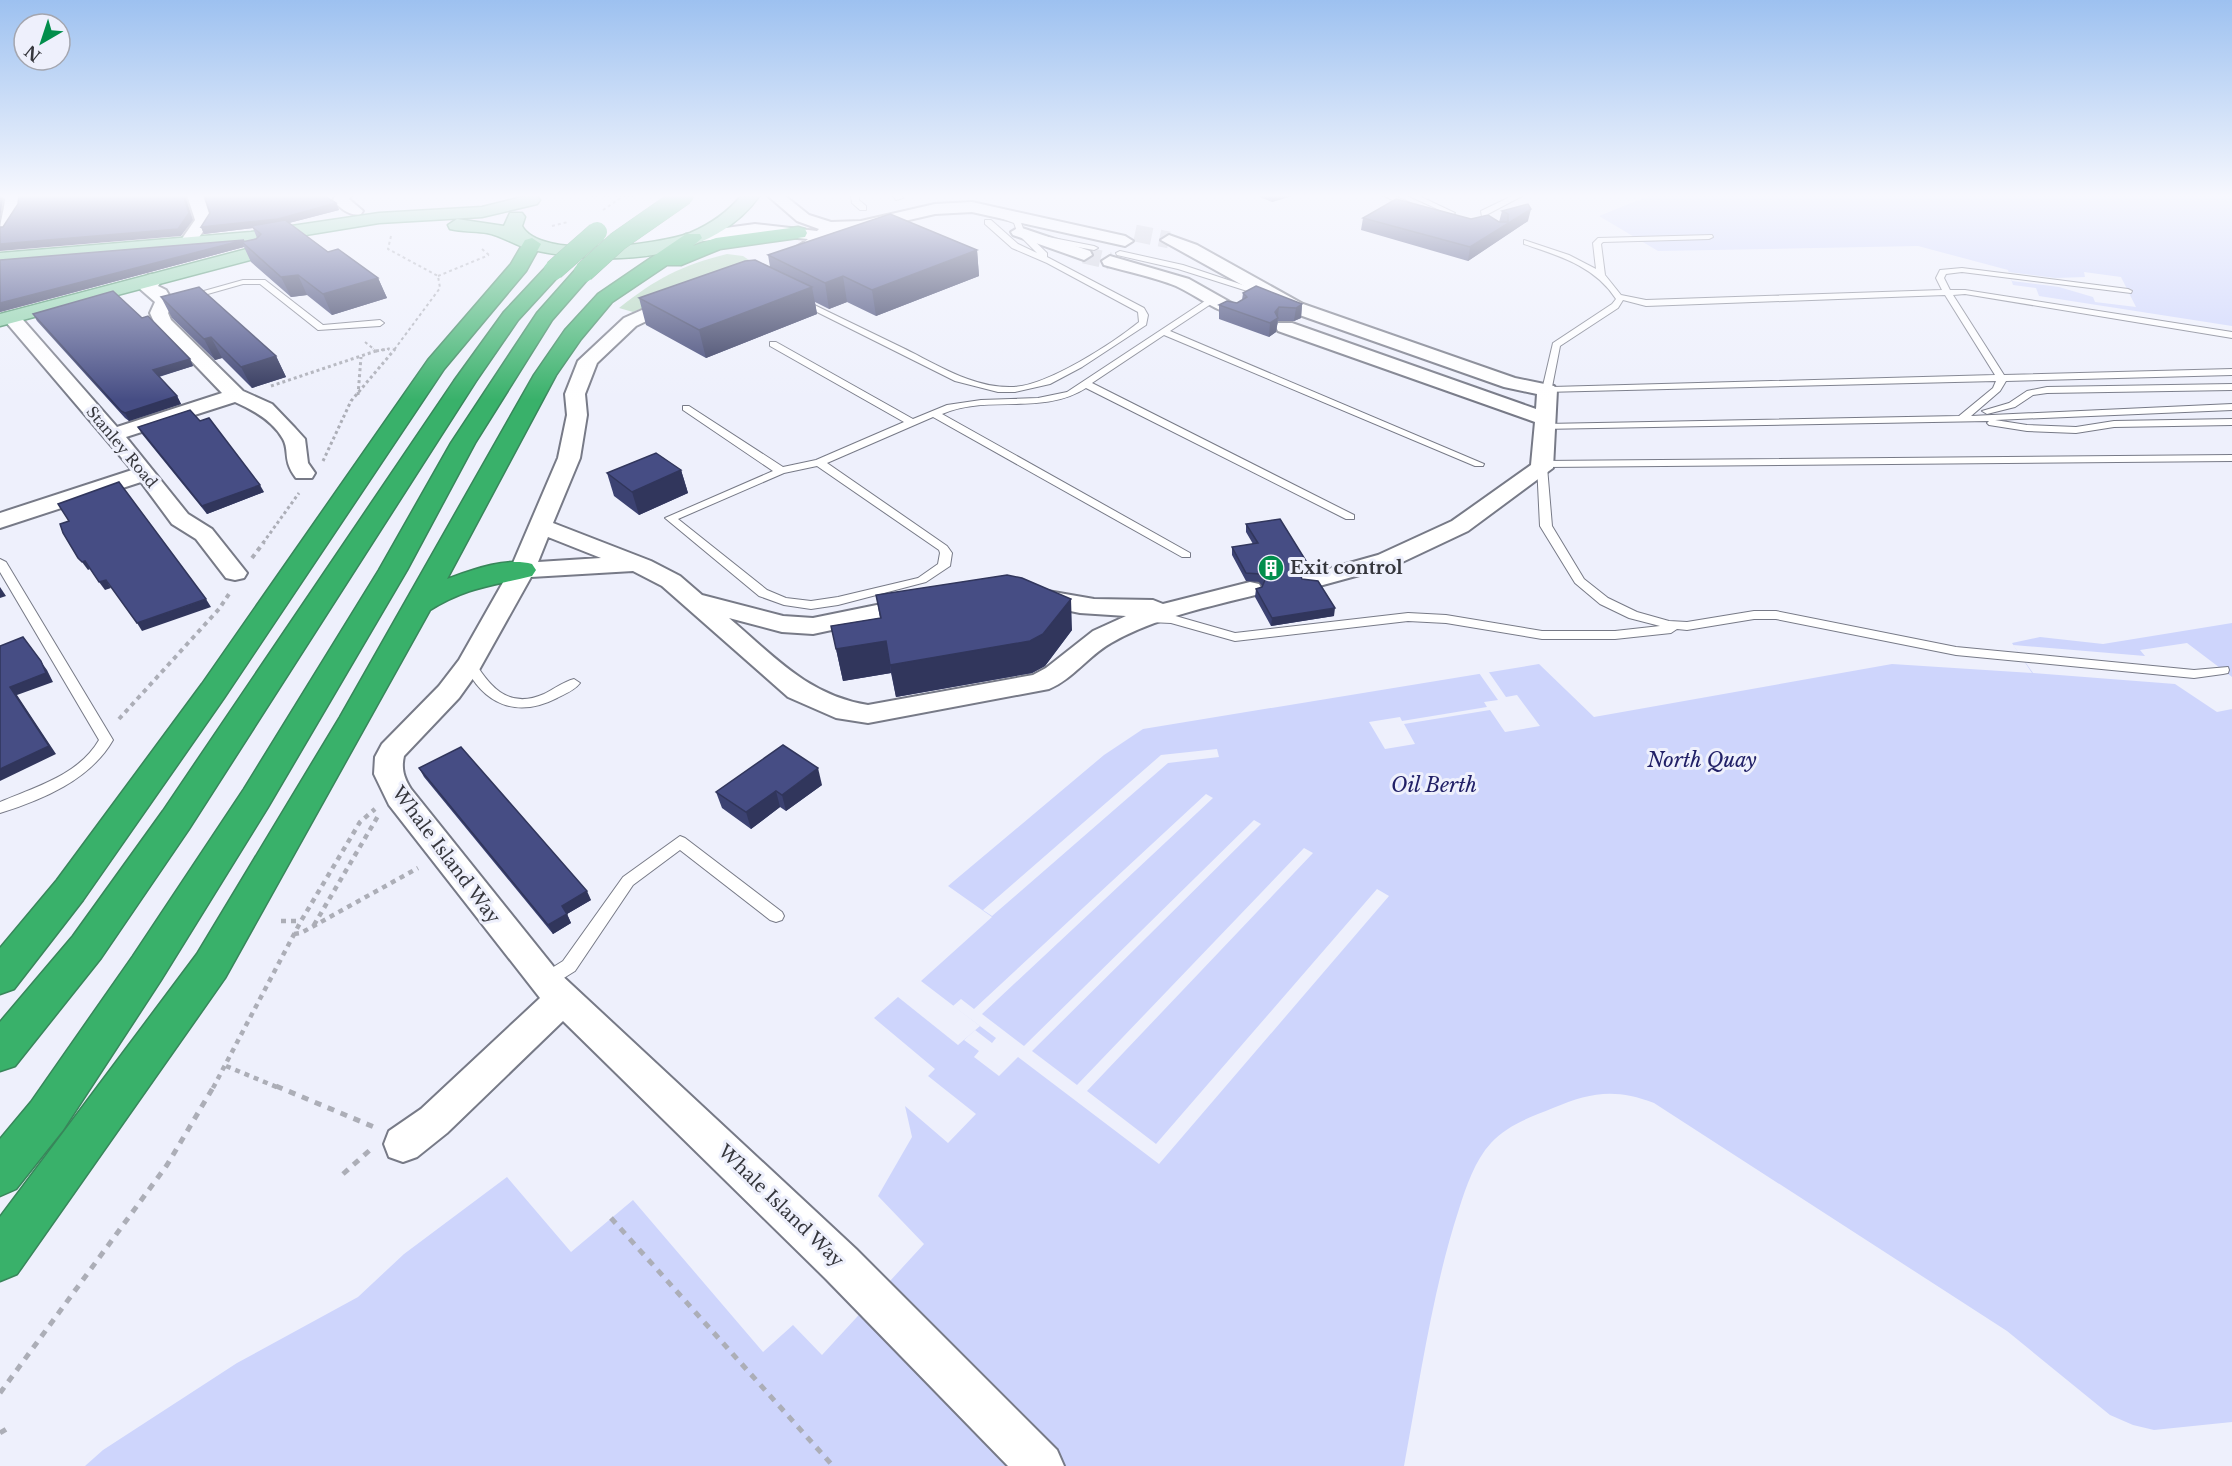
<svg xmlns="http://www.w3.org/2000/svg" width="2232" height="1466" font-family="'Libre Baskerville',serif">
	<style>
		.green { fill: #afd4b9 }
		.water { fill: #ced5fc }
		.pier { fill: #eef0fc }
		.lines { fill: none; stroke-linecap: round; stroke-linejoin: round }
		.street-tunnel { stroke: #c9cbd6; stroke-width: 17; stroke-dasharray: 17 8; stroke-linecap: butt }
		.lane-casing { stroke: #777a87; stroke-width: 2 }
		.street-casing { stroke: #777a87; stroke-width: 4 }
		.primary-casing { stroke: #38865a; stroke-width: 3 }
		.highway-casing { stroke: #38865a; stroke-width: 3 }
		.path-far4 { stroke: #acaeb7; stroke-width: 2; stroke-dasharray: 3 3; stroke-linecap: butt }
		.path-far3 { stroke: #acaeb7; stroke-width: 3; stroke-dasharray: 3 3; stroke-linecap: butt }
		.path-far2 { stroke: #acaeb7; stroke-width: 4; stroke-dasharray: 4.5 4.5; stroke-linecap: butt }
		.path-far1 { stroke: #acaeb7; stroke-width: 4.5; stroke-dasharray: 5 5; stroke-linecap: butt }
		.path { stroke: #acaeb7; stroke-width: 5; stroke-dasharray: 7 7; stroke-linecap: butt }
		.lane { fill: #fff; fill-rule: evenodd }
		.street { fill: #fff; fill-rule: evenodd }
		.primary { fill: #88d0a6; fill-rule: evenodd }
		.highway { fill: #39b16a; fill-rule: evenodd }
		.highway-bridge-casing { stroke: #38865a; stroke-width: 21; stroke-linecap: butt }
		.highway-bridge { stroke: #39b16a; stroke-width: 20 }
		.wall { fill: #3c4272 }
		.shaded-wall { fill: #31365c }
		.building { fill: #464d84; stroke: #31365c; stroke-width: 1.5 }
		.labels { text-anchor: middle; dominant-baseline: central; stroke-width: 6; stroke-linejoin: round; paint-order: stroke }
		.far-street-label { font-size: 15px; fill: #35363c; stroke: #eef0fc }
		.poi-label { font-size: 18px; font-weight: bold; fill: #35363c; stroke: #eef0fc; text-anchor: start }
		.street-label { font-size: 18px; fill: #35363c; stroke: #eef0fc }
		.water-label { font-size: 20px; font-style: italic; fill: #212067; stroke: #eef0fc }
	</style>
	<rect width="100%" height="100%" fill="#eef0fc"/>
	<path class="green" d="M727,254L743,256L755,264L633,312L619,308C657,278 680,266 727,254Z"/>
	<g class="water">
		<path d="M1651,195H2232V326L2039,296L2036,288L2013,285L2008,270L1918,246L1658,251L1599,216Z"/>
		<path d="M2232,623V1422L2154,1430L2133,1425L2110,1415L2007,1331L1654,1103C1616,1088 1590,1092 1553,1108C1531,1117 1507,1125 1491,1143C1475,1160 1466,1187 1459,1209C1432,1292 1420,1380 1404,1466H85L103,1450L237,1363L358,1297L404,1254L507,1177L571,1252L633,1200L763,1352L793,1325L822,1355L924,1244L878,1196L912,1137L905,1106L948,1143L976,1114L928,1076L935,1069L874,1018L898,997L958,1045L980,1026L921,981L992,917L948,886L1104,755L1143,729L1539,664L1594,717L1892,664L2032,673L2012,643L2040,637L2103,644Z"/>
	</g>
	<g class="pier">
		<path d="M2008,272L2055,278L2085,277L2084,272L2121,277L2136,307L2095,302L2093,297L2059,287L2012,281Z"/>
		<path d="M2187,643L2232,677V709L2217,712L2175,684L2033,673L2013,645L2145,656L2140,650Z"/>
		<path d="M1488,671L1506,697L1517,695L1540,726L1505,732L1490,710L1404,724L1415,744L1385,749L1369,722L1400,717L1402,721L1487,707L1484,702L1498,700L1479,673Z"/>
		<path d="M1217,749L1219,757L1168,763L992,916L983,910L1161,755Z"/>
		<path d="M1206,794L1213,798L982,1014L1024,1046L1254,820L1261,824L1032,1051L1077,1085L1304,848L1313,853L1087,1091L1156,1144L1377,889L1389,896L1159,1164L1018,1057L999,1076L974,1057L979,1051L964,1040L975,1030L992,1043L996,1038L953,1006L961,999L974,1009Z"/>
	</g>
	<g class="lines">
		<g class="street-tunnel">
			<path d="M1135,233L1169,240"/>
			<path d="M1084,255L1110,261"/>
		</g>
		<g class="lane-casing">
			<g id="lane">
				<path d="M851,195H859V200L866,206V210H860L852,203Z"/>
				<path d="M892,195H900L903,198L896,200Z"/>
				<path d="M1382,195H1392L1417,206L1410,208Z"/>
				<path d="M1407,195H1417L1455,213L1445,219L1430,216L1429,214L1433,212L1446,213Z"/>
				<path d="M1514,195H1524L1488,214L1490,220L1498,226V230H1492L1483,223L1481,211Z"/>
				<path d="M998,213L1020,220L1024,231L1047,253V257L1144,308L1148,315L1146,325L1082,367L1050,384L1015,392H998L955,381L797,302L804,300C837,316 870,332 903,348C938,365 974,389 1014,387C1048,385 1112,344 1139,322L1138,312L1047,263L1012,248L985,224V220H991L1018,244L1037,253L1018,234L1014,223L998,217Z"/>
				<path d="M1712,235L1713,237L1709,239L1603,242L1601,244L1605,275L1621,295L1646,300L1942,290L1936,278L1940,270L1962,268L2128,289L2132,291L2131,293L1962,272L1946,274L1944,278L1950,290H1965L2232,332V338L1965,294L1953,295L2004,375L2232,369V375L2006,381L2000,391L1971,416L2232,404V410L1995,420L2027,425L2076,427L2114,421L2232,419V425L2114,427L2076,433L2027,431L1989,425L1987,423L1989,421L1541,429V425L1545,424L1959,416L1993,388L1996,381L1544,392L1542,390L1553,343L1612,304L1616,299C1595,266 1559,256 1524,244V240L1569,255L1596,269L1593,243L1598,238ZM1945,295L1995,375L1552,387L1560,346L1618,308L1623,300L1646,306Z"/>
				<path d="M1043,236L1094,246L1098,248L1094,250L1040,240L1039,238Z"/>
				<path d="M1120,251L1183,265L1270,294L1263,296L1178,269L1117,255L1116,253Z"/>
				<path d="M243,280H265L323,325L380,320L384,323L380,326L318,330L260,284H243L190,299L186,296Z"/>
				<path d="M1211,297L1215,300L1214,302L1170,331L1484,464L1483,466H1475L1164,335L1092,383L1354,515V519H1346L1086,388C1043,416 987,394 942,414L1190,553V557H1182L933,417L827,463L947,546L952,553L950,566L926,582L838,605L811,609L784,605L759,596L665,518L773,471L683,410V406H689L783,467L816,460L904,422L770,346V342H776L913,419L947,405L981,400L1038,398L1067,392ZM817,466L939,550L940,553L938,564L918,578L838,597L811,601L786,598L767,590L678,519L784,473Z"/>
				<path d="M2232,384V390L2047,393L2033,395L2015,407L1987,414L1982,411L2009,403L2027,391L2047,387Z"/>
				<path d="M2232,455V461L1547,467L1552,526L1584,579L1608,598L1637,612L1669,621L1687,622L1754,611H1776L1956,647L2194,670L2228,667L2229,670L2228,673L2223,674L2194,678L1956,655L1776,619H1754L1687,630L1677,629L1671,633L1615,639H1542L1446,623L1408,621L1235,641L1171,623L1150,622L1144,618L1150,614L1172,615L1235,633L1408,613L1446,615L1542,631H1615L1660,626L1629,618L1600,604L1575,583L1540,526L1537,464L1542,461Z"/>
				<path d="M0,559L6,562L113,740C90,780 42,800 0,813V802C35,787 79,775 99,740L0,572Z"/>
				<path d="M470,660L474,661C491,689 510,709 544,694C554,689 563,682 574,679L580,683C575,690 565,694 557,698C516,719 483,704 464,664Z"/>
				<path d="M680,836L685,838L782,912L784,916L782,920L776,922L770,920L680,850L633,885L575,971L551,986L545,988L539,986L537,981L539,976L563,961L623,877Z"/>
			</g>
		</g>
		<g class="street-casing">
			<g id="street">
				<path d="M1,195H19C25,209 13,220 6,231L0,233C0,220 4,212 5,199Z"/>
				<path d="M187,195H203L211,220L193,246L187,248L179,243L195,220Z"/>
				<path d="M336,195H352L349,199L363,211L361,214C350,217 340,208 333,200Z"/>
				<path d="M767,195H784L809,215L831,222L861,221L935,204L972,202L1125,236L1133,241L1125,246L972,212L935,214L861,231L834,232C821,245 804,267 783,262L781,258C787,250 800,247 808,239L755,234L696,242L688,237L696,232L755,224L817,231L819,229L797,221Z"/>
				<path d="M1019,227L1090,251L1092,255L1084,260L1013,235L1011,232Z"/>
				<path d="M1169,235L1197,245L1303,304L1515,378L1554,386L1557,390L1553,468L1468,531L1396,565L1312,588L1303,586L1300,581L1303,576L1378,555L1452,521L1531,465L1535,422L1278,331L1276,327L1278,323H1292L1536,409L1537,394L1504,387L1291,312L1161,240Z"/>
				<path d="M1110,256L1189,279L1244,310L1235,315C1213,310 1196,295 1176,286C1154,277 1128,272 1104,265L1102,261Z"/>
				<path d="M154,274L163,279L158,286L166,290L173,302L168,313L171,320L243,391L272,404L295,428L305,439L308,463L315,473L312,478H296C282,459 290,452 283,439C273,421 253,410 235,402L126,437L188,514L212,529L247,573L244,578L235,580L226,578L196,539L172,524L141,482L0,528V513L132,470L5,321L2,317L5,313H17L117,427L222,393L154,322L150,313L155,302L139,288L148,275Z"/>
				<path d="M678,294L687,299L684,303L636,326L597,363L585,394L587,415L580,458L553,523L651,561L680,576L702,595L783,616L813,618L916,597L925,600L929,605L925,610L813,634L782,632L729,618C774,656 807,695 868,705L1033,675L1046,668L1093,631L1126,616L1080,613L1027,602L1023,597L1027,592L1036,589L1094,599L1153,600L1163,604L1250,582L1259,584L1262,589L1259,594C1209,607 1156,617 1111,643C1088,656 1073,679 1049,689L868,723L836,718L788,697L662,586L633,571L531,577L479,670L459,698L404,756C401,769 404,778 411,789L557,971L856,1249L1057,1450L1064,1466H1008L826,1279L563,1021L447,1133L417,1157L403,1162L389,1157L384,1144L389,1131L421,1109L540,998L389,805L374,774L375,757L382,744L439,686L459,660L510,570L558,458L567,415L565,394L578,361L624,318ZM548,537L601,558L538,562Z"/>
			</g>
		</g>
		<g class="primary-casing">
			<g id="primary">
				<path d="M530,195L537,196L540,200L537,204L482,217L379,223L251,244L0,265V253L251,232L379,213L482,207Z"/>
				<path d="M742,195H760C712,264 608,266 533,250C517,247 503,236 487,233C475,231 462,232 450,229L448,225L457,219L504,226L510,213H522L525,217L522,226C539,260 659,245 690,233C711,224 727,213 742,195Z"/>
				<path d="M258,246L268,252L265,256L0,326V314Z"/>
			</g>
		</g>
		<g class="highway-casing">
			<g id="highway">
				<path d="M798,227L805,229L807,233L805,237L720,249L681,265H667L612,302L581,339L556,375L447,579C472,570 506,557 532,564L536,570L532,576C492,586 467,587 430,610L225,978L17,1274L0,1281V1217L197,954L340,717L534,375L565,330L598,294L686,234H700L702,238L693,246L716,238Z"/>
				<path d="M532,238L541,244L526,271L444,369L224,698L83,900L14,989L0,994V948L57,880L202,684L428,360L511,264L525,240Z"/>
				<path d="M554,264L561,266L564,270L518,320L476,381L189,829L101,958L15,1066L0,1071V1022L73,936L163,811L454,381L504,312L547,266Z"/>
				<path d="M584,266L591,268L594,272L552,320L475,443L407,570L268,807L161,980L63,1130L16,1189L0,1196V1139L31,1102L133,956L244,789L379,570L451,443L537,313L577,268Z"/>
			</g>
		</g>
		<g class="path-far4">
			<path d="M584,195L637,196"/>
			<path d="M603,210L625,195"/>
			<path d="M552,226L568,222"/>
			<path d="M391,236L388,249L438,276L440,288L394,350"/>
			<path d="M482,249L489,255"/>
			<path d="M438,276L489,255"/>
			<path d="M365,342L375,350"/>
			<path d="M381,350L393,348"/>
		</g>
		<g class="path-far3">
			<path d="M376,351L389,349"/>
			<path d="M271,386L376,351L373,349"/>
			<path d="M358,395L361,357"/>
			<path d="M323,461L351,401L395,349"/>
			<path d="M263,543L299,493"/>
		</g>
		<g class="path-far2">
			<path d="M252,558L264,542"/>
			<path d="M119,719L219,609L229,594"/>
		</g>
		<g class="path-far1">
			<path d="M281,921H301"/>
			<path d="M314,925L378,816"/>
			<path d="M294,934L301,933L418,868"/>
			<path d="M226,1066L279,1088"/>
			<path d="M213,1088L301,921L360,822L375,809"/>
		</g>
		<g class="path">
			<path d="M276,1086L374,1127"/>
			<path d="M343,1174L370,1150"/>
			<path d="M611,1218L833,1466"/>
			<path d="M0,1393L167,1165L214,1086"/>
			<path d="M0,1433L8,1428"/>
		</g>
		<use href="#lane" class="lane"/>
		<use href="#street" class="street"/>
		<use href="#primary" class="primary"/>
		<use href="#highway" class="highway"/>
		<g class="highway-bridge-casing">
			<g id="highway-bridge">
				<path d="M554,270L597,232"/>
				<path d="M584,272L618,241L684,195"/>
			</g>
		</g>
		<use href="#highway-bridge" class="highway-bridge"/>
	</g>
	<g class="wall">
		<path d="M204,195H329L325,196L336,203L339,210L289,223L328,252L378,278L387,298L332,315L307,295L291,297L251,262L244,247L0,312V260L245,242L257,238L253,228L204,234L201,227L210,213Z"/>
		<path d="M1255,195H1295L1272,202Z"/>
		<path d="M1502,211L1528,221L1468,261L1361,230L1363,218L1471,219L1499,222Z"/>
		<path d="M977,250L979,276L876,316L847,302L829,309L815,302L817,314L706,358L646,325L639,298L770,267L768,255Z"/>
		<path d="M1243,293L1302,304L1301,318L1294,321H1278L1276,332L1269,337L1219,319V305L1237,303L1242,300Z"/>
		<path d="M161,297L276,356L286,377L252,388L222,358L215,360L172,318Z"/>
		<path d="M33,314L142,318L190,359L193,366L159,377L177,396L181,404L129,421L125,418L37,321Z"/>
		<path d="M138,427L264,492L207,514L142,434Z"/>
		<path d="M681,470L688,493L639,515L614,496L607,473Z"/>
		<path d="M1246,524L1308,564L1307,573L1301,577L1302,579L1334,616L1271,626L1255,597L1256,589L1262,587V586L1259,582L1246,581L1232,555V547L1253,544L1246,532Z"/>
		<path d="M876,595L1072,630L1045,666L1032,673L896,697L891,673L843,681L831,626L880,618Z"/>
		<path d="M419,768L591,900L567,914L571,923L553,934L424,777Z"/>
		<path d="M822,785L786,811L780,807L751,829L722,808L716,792Z"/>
	</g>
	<g class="shaded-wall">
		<path d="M0,195L3,200L0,218Z"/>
		<path d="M183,195H185L193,220L181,236L0,251V244Z"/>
		<path d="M1272,195H1295L1272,202Z"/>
		<path d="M336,203L339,210L281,225L251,226L253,228L204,234L201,227Z"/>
		<path d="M1531,209L1528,221L1468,261L1470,247Z"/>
		<path d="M244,240L247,247L242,242L244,247L0,312V303Z"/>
		<path d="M977,250L979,276L876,316L872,290Z"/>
		<path d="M298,275L307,295L291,297L281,277Z"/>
		<path d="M843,276L847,302L829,309L825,283Z"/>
		<path d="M378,278L387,298L332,315L323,294Z"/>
		<path d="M812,287L817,314L706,358L699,330Z"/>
		<path d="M1302,304L1301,318L1294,321L1296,308Z"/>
		<path d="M1279,307L1276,332L1269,337L1270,323L1275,312Z"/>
		<path d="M211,337L222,358L215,360L204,339Z"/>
		<path d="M276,356L286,377L252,388L241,367Z"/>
		<path d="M190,359L193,366L157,377L153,370Z"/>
		<path d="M177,396L181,404L129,421L125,413Z"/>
		<path d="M681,470L688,493L639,515L632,492Z"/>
		<path d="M260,485L264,492L207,514L202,506Z"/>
		<path d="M85,561L90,569L88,570L82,562Z"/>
		<path d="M1308,564L1307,573L1298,580L1299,572Z"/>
		<path d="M106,580L111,588L105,590L99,582Z"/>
		<path d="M0,587L6,596L0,598Z"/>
		<path d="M206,599L211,607L142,631L137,623Z"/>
		<path d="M1071,599L1072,630L1045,666L1032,673L896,697L890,665Z"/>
		<path d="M1335,608L1334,616L1271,626L1272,618Z"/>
		<path d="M23,637L47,670L53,682L17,695L56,754L0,781V769L10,687Z"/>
		<path d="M886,641L891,673L843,681L836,649Z"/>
		<path d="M818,768L822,785L786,811L782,795Z"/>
		<path d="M776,791L780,807L751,829L746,812Z"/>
		<path d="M587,891L591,900L567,914L571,923L553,934L548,925L562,906Z"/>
	</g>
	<g class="building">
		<path d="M19,195H183L189,213L178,229L0,244V227H3L18,204Z"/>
		<path d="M204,195H323L336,203L278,219L201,227L210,213Z"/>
		<path d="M1396,199L1471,219L1488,215L1499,222H1508V214L1502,211L1528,204L1531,209L1470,247L1363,218Z"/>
		<path d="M890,214L977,250L872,290L843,276L825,283L768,255Z"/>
		<path d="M285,220L328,252L338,249L378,278L323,294L298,275L281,277L242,242L256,239L261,234L251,226Z"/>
		<path d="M244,240L0,303V260Z"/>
		<path d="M755,260L812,287L699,330L639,298L745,261Z"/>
		<path d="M1256,286L1302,304L1296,308L1279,307L1275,312L1278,318L1270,323L1219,305L1227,301L1237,303L1247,297L1243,293Z"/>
		<path d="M199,287L276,356L241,367L211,337L204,339L161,297Z"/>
		<path d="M113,291L142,318L148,316L190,359L153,370L177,396L125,413L121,411L33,314Z"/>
		<path d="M190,410L200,421L209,418L260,485L202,506L138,427Z"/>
		<path d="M656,453L681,470L632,492L607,473Z"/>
		<path d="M119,482L206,599L137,623L106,580L99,582L85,561L82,562L78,558L63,533L60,524L69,521L58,504Z"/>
		<path d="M1280,519L1308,564L1299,572L1302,579L1318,581L1335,608L1272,618L1256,589L1262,587L1265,580L1260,574L1246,573L1232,547L1258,543L1246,524Z"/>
		<path d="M1007,575L1022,578L1071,599L1043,634L1030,641L890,665L886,641L836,649L831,626L881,618L876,595Z"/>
		<path d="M23,637L41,661L46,673L10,687L49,746L0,769V646Z"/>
		<path d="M783,745L818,768L782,795L776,791L746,812L716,792Z"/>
		<path d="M461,747L587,891L562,906L567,914L548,925L419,768Z"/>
	</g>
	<linearGradient id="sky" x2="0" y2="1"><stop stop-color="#9dc1f0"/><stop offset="0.49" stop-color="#f7f8fe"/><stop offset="1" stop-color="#f7f8fe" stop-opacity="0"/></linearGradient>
	<rect width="2232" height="400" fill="url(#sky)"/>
	<defs>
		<g id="building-disc" transform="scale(1.35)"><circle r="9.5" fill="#028e4c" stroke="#eef0fc"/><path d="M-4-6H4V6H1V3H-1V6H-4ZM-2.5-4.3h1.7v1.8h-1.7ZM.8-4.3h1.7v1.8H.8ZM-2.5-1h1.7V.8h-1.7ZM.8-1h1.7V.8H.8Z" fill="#fff"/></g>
	</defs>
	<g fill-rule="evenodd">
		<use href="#building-disc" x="1271" y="568"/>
	</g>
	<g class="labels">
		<g class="far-street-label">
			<text transform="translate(122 447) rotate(50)">Stanley Road</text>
		</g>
		<g class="poi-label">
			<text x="1290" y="568">Exit control</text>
		</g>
		<g class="street-label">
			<text transform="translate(446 855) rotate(53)">Whale Island Way</text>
			<text transform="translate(781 1206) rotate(44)">Whale Island Way</text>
		</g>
		<g class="water-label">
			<text x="1702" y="760">North Quay</text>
			<text x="1434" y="785">Oil Berth</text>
		</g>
	</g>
	<g transform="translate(42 42) rotate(219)"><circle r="28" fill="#eef0fc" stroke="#a4a6af" stroke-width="1.5"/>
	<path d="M0-4.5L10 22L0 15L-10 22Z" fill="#028e4c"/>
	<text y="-9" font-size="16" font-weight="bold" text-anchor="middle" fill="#35363c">N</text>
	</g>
</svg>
